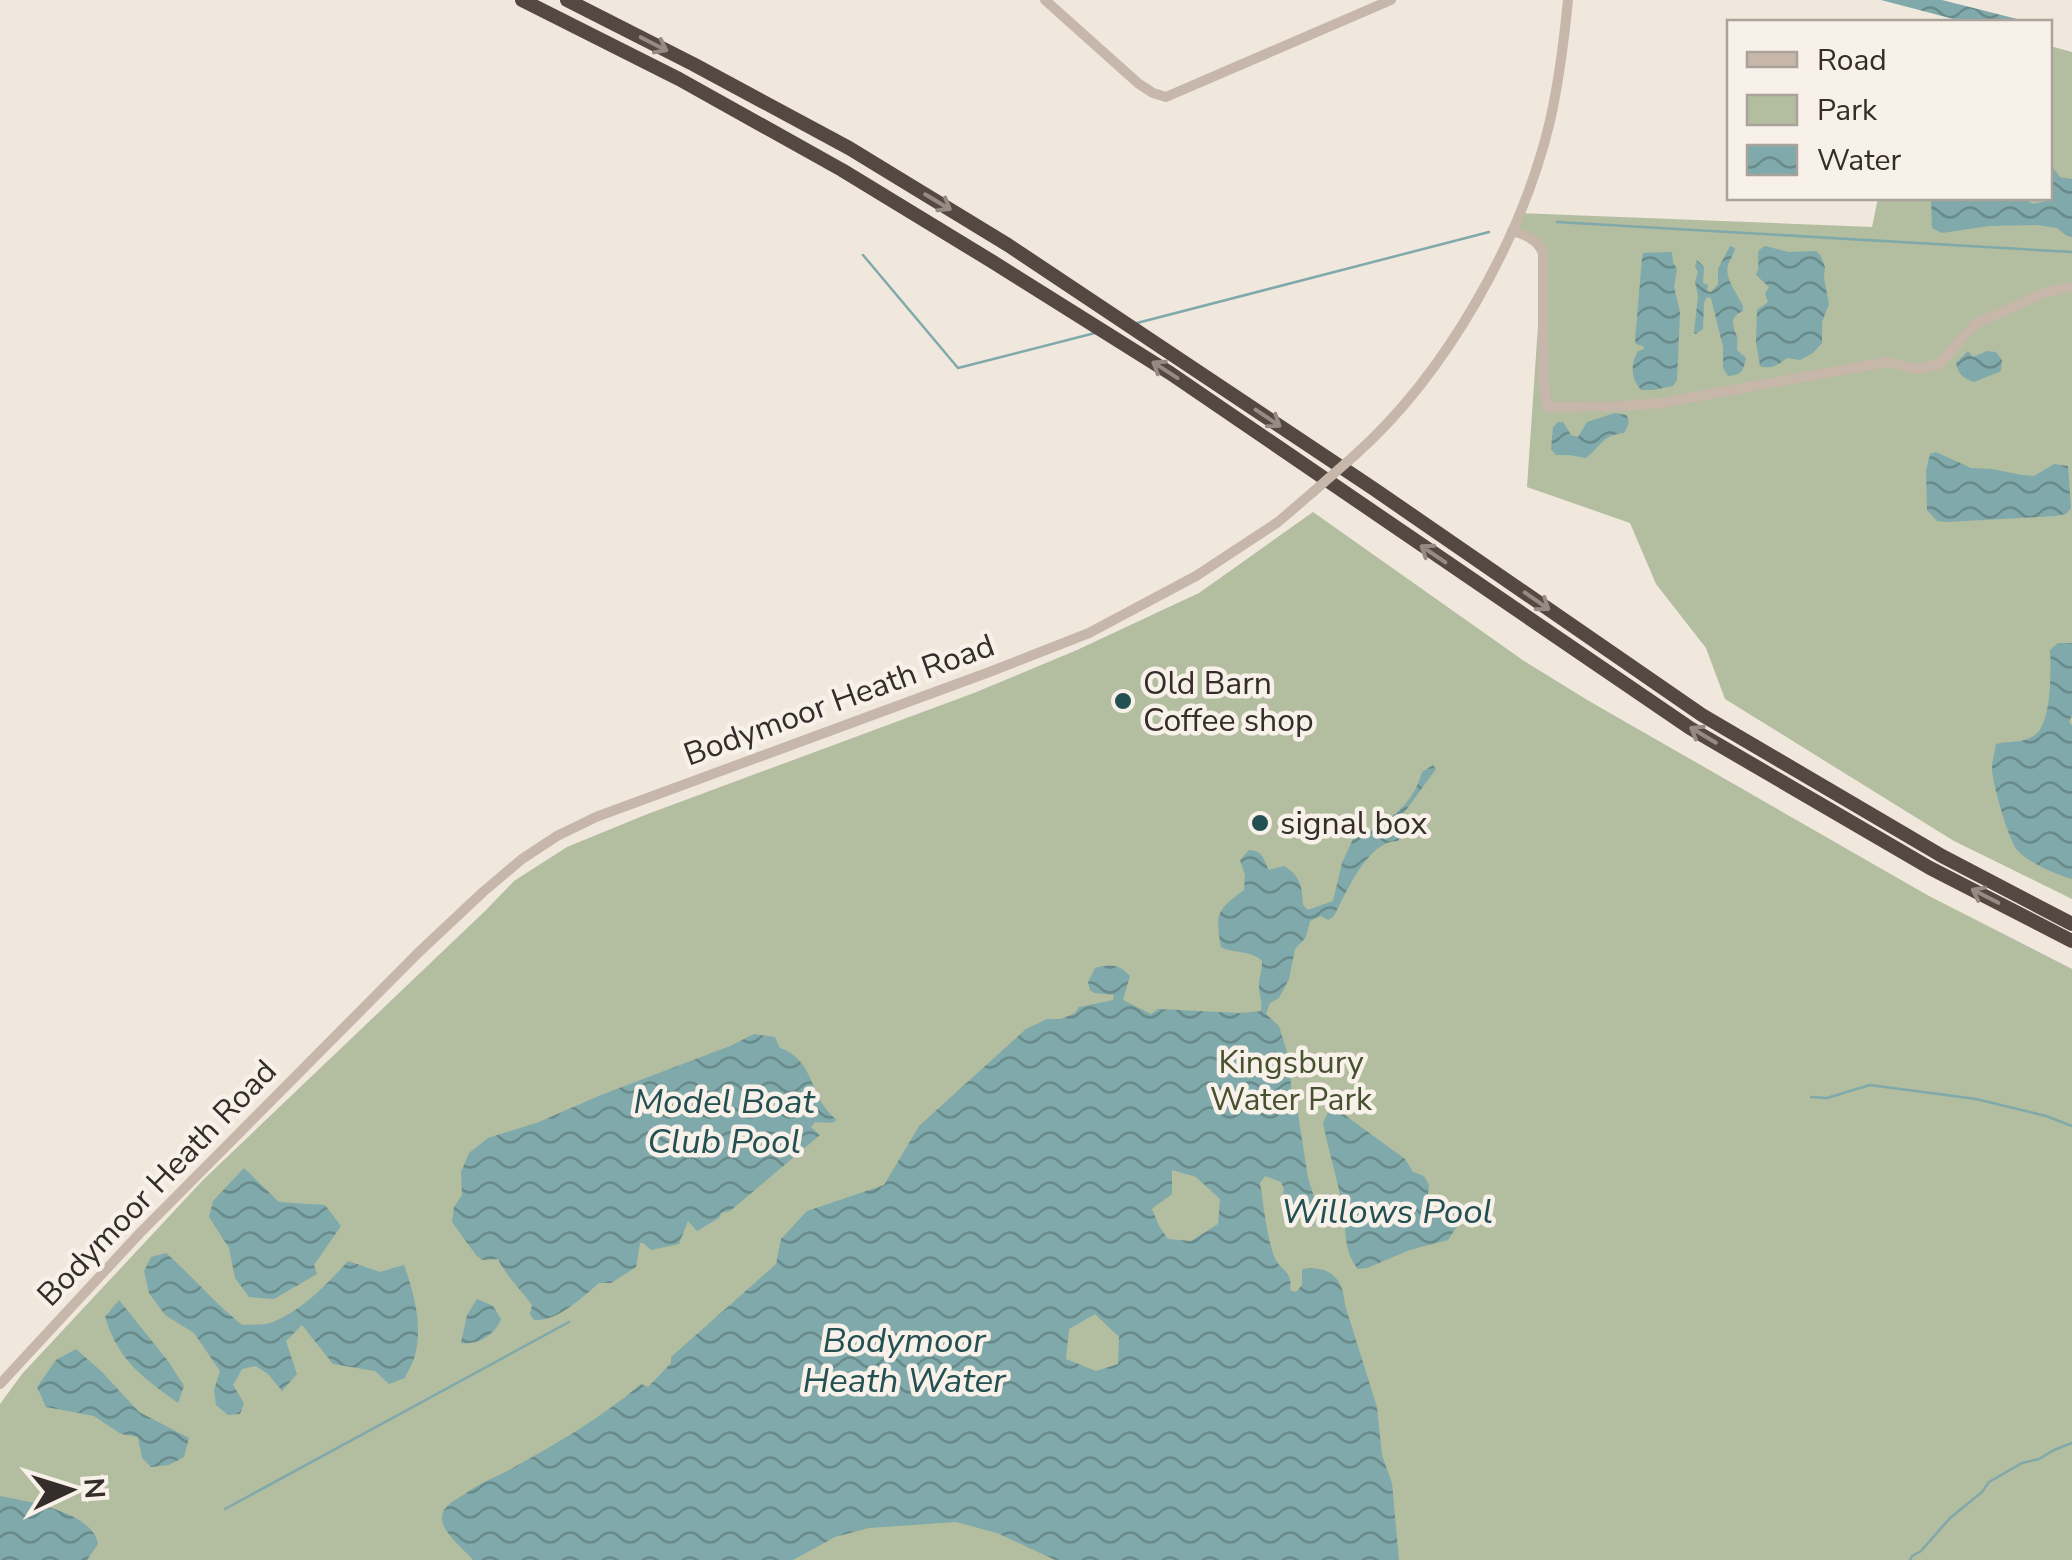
<svg xmlns="http://www.w3.org/2000/svg" width="2072" height="1560" font-family="'Nunito Sans',sans-serif">
	<style>
		.park { fill: #b3bd9f }
		.water { fill: url(#water-waves); fill-rule: evenodd }
		.lines { fill: none; stroke-linecap: round; stroke-linejoin: round }
		.stream { stroke: #7fa9aa; stroke-width: 2.5 }
		.minor { stroke: #c7b7aa; stroke-width: 10 }
		.highway { stroke: #554741; stroke-width: 14 }
		.minor-bridge { stroke: #c7b7aa; stroke-width: 10 }
		.oneway { stroke: #968b84 }
		.poi-dot { fill: #235052; stroke: #f8f1e9; stroke-width: 4 }
		.labels { text-anchor: middle; dominant-baseline: central; stroke-width: 9; stroke-linejoin: round; paint-order: stroke }
		.poi-label { font-size: 32px; fill: #352d29; stroke: #f8f1e9; text-anchor: start }
		.street-label { font-size: 32px; fill: #352d29; stroke: #f8f1e9 }
		.park-label { font-size: 32px; fill: #45512f; stroke: #f8f1e9 }
		.water-label { font-size: 35px; font-style: italic; fill: #235052; stroke: #f8f1e9 }
	</style>
	<defs>
		<pattern id="water-waves" width="16" height="10" patternUnits="userSpaceOnUse" patternTransform="scale(2.5)"><rect width="16" height="10" fill="#7fa9aa"/><path d="M0 5q4-4 8 0t8 0" fill="none" stroke="#698a8a"/></pattern>
	</defs>
	<rect width="100%" height="100%" fill="#f0e7dd"/>
	<g class="park">
		<path d="M2050,46L2072,52V899L1954,841L1725,699L1706,648L1656,584L1630,523L1527,487L1543,253L1512,231L1520,213L1872,227L1878,198H2050Z"/>
		<path d="M1313,512L1524,661L1589,701L1929,896L2072,969V1560H0V1404L22,1374L203,1180L485,911L514,881L567,847L645,815L974,693L1077,650L1199,593Z"/>
	</g>
	<g class="water">
		<path d="M1881,0H1942L2029,22H1965Z"/>
		<path d="M2054,169L2060,177L2072,179V237L2067,236L2057,228L2037,225L1989,226L1942,233L1932,228L1931,198H2023L2033,204L2046,201L2050,197V170Z"/>
		<path d="M1730,246L1735,248C1734,254 1730,259 1728,265C1724,278 1738,295 1743,306V311C1728,318 1733,325 1737,337C1738,341 1737,346 1737,350L1746,358C1743,371 1742,375 1728,376L1723,368V347L1711,298L1707,297L1704,303L1703,329L1696,334L1694,333L1698,296L1695,282L1698,272L1695,267L1697,260L1704,267L1703,283L1708,285L1707,291L1711,292L1718,284V269Z"/>
		<path d="M1765,246L1789,252L1816,251L1821,256L1825,267L1824,278L1829,304L1822,322V343L1813,353L1800,360L1787,358C1778,365 1771,370 1760,366L1756,342L1757,310L1768,302L1765,294L1769,287L1756,275C1761,264 1756,260 1759,250Z"/>
		<path d="M1672,252L1673,262L1677,269L1674,287L1680,312L1677,380L1673,386L1653,390H1641C1631,379 1630,364 1638,351L1644,349L1643,346L1636,344L1635,340L1642,259L1643,253Z"/>
		<path d="M1968,351L1973,357L1987,351L1996,352L2002,360L2001,371L1974,382C1963,378 1958,374 1956,363Z"/>
		<path d="M1615,413L1626,415C1631,422 1628,426 1624,433C1602,435 1601,446 1586,458L1569,455H1556L1551,449L1553,427L1558,422H1563L1571,435L1578,437L1587,422Z"/>
		<path d="M1936,452L1971,468L1992,469L2022,475L2034,476L2054,464L2068,466L2071,508L2066,514L2055,516L1946,522L1937,521L1927,510L1926,471L1930,454Z"/>
		<path d="M2058,643H2072V715L2069,722L2072,726V879C2055,874 2029,863 2017,850C2008,838 1992,783 1992,768C1992,760 1995,752 1996,744C2010,740 2022,744 2035,735C2052,723 2051,669 2050,650Z"/>
		<path d="M1433,765L1436,769L1398,821V833L1401,837L1398,841C1368,840 1346,893 1334,916L1328,920L1321,916L1310,921L1306,937L1295,949L1289,979L1279,998L1270,1003L1266,1014L1279,1026L1289,1059L1291,1086L1298,1114L1308,1178L1315,1200L1314,1225L1309,1228L1301,1217L1292,1215L1282,1199L1284,1189L1281,1182L1265,1176L1260,1183C1264,1206 1266,1233 1274,1256C1280,1272 1293,1269 1290,1290L1296,1292L1302,1285V1269C1330,1265 1343,1278 1345,1305L1377,1407L1382,1455L1392,1483L1399,1560H1055L997,1533L956,1522L869,1528L835,1537L793,1560H473C464,1549 441,1532 442,1517C443,1504 460,1498 469,1491C482,1482 497,1477 511,1469C556,1444 601,1418 641,1384L648,1387L671,1363V1357L776,1264L781,1239L807,1211L884,1185L919,1126L1026,1029L1047,1019H1061L1075,1013L1079,1007L1113,1000L1114,995L1094,993L1090,990L1088,982L1095,968C1110,964 1119,964 1130,976L1123,1000L1151,1014L1158,1009L1239,1013L1261,1011C1263,1001 1258,993 1259,983C1260,975 1262,970 1262,961C1251,950 1235,954 1221,947C1215,913 1217,910 1244,890L1245,875L1240,860L1249,850C1264,851 1263,859 1269,870L1284,866C1301,876 1302,887 1303,905L1308,910L1333,901L1342,863L1353,839C1384,825 1413,807 1422,772ZM1172,1170L1196,1177L1220,1199L1218,1224L1191,1241L1168,1239L1159,1226L1152,1209C1178,1188 1171,1204 1172,1170ZM1095,1314L1119,1337L1118,1364L1096,1371L1066,1359L1069,1329Z"/>
		<path d="M754,1034L775,1037L780,1048C816,1060 808,1098 837,1120L832,1123L815,1122L811,1127L820,1135L730,1211L721,1213L719,1218L697,1231L688,1221L679,1244L651,1250L643,1243H640L636,1267L611,1283H599C582,1297 558,1322 534,1320L530,1314L532,1305C521,1290 506,1276 498,1259L482,1260L476,1255L452,1222L454,1207L462,1195L461,1172L469,1153L488,1138L539,1122L601,1095L730,1046Z"/>
		<path d="M1332,1110L1342,1113L1405,1159L1413,1172L1424,1176L1429,1185L1428,1195L1439,1209L1461,1211L1463,1217L1448,1240L1410,1250L1367,1268L1358,1269C1345,1253 1346,1236 1344,1217C1340,1186 1329,1154 1323,1123L1328,1112Z"/>
		<path d="M244,1168L279,1202L325,1205L341,1226L314,1265L317,1274L274,1299L249,1297L235,1278L229,1248L209,1217L213,1201Z"/>
		<path d="M166,1253C192,1276 215,1303 242,1325C252,1324 264,1326 273,1322C303,1310 327,1284 348,1261L380,1272L404,1265C414,1293 423,1326 415,1355C413,1363 408,1371 405,1378L389,1384L375,1371L333,1364L302,1325L286,1341L297,1374L282,1391L268,1374L256,1366L242,1369L233,1385L244,1403L240,1414L228,1415L216,1405L214,1390L220,1371L194,1333L165,1315L149,1293L144,1271L151,1257Z"/>
		<path d="M477,1299L493,1306L501,1319C495,1335 478,1345 461,1343L467,1315Z"/>
		<path d="M119,1300L168,1361L184,1386L178,1403C143,1377 119,1362 105,1317Z"/>
		<path d="M76,1349L101,1371L139,1412L189,1438L184,1457L169,1465L151,1467L142,1458L138,1437L121,1434L94,1416L46,1407L37,1387L56,1360Z"/>
		<path d="M0,1496C27,1501 93,1512 98,1544L87,1560H0Z"/>
	</g>
	<g class="lines">
		<g class="stream">
			<path d="M1557,222L2072,252"/>
			<path d="M863,255L958,368L1095,333"/>
			<path d="M1137,323L1489,232"/>
			<path d="M1811,1097L1827,1098L1870,1085L1976,1099L2046,1116L2072,1126"/>
			<path d="M225,1509L569,1322"/>
			<path d="M1910,1560L1912,1556L1921,1551L1950,1518L1982,1492L1989,1482L2022,1463L2039,1459L2054,1450L2072,1443"/>
		</g>
		<g class="minor">
			<path d="M1045,0L1139,84L1153,93L1166,97L1391,0"/>
			<path d="M1512,231C1526,235 1537,239 1543,253V376L1547,407L1621,406L1661,403L1887,362L1917,369L1939,364L1975,324L2044,293L2072,287"/>
			<path d="M1355,455C1446,374 1522,239 1550,121C1559,81 1564,41 1568,0"/>
			<path d="M0,1384L139,1234L418,953L483,892L522,859L557,836L596,817L992,671L1089,633L1196,576L1278,522L1313,492"/>
		</g>
		<g class="highway">
			<path d="M522,0L679,79L842,170L993,262L1170,373L1690,728L1930,868L2072,941"/>
			<path d="M567,0L693,64L849,148L1008,245L1374,489L1702,715L1942,856L2072,924"/>
		</g>
		<path class="minor-bridge" d="M1313,492L1355,455"/>
	</g>
	<defs><path id="oneway-shaft" d="M-6 0H5M1.5-3L5.5 0L1.5 3" fill="none" stroke-width="1.6" stroke-linecap="round" stroke-linejoin="round" transform="scale(2.5)"/></defs>
	<g class="oneway">
		<use href="#oneway-shaft" transform="translate(654 44) rotate(27)"/>
		<use href="#oneway-shaft" transform="translate(938 202) rotate(31)"/>
		<use href="#oneway-shaft" transform="translate(1165 370) rotate(-147)"/>
		<use href="#oneway-shaft" transform="translate(1268 418) rotate(34)"/>
		<use href="#oneway-shaft" transform="translate(1433 554) rotate(-146)"/>
		<use href="#oneway-shaft" transform="translate(1537 601) rotate(35)"/>
		<use href="#oneway-shaft" transform="translate(1703 735) rotate(-149)"/>
		<use href="#oneway-shaft" transform="translate(1985 896) rotate(-153)"/>
	</g>
	<g class="poi-dot">
		<circle cx="1123" cy="701" r="10"/>
		<circle cx="1260" cy="823" r="10"/>
	</g>
	<g class="labels">
		<g class="poi-label">
			<text x="1143" y="683">Old Barn<tspan x="1143" dy="37">Coffee shop</tspan></text>
			<text x="1280" y="823">signal box</text>
		</g>
		<g class="street-label">
			<text transform="translate(839 700) rotate(-20)">Bodymoor Heath Road</text>
			<text transform="translate(157 1183) rotate(-46)">Bodymoor Heath Road</text>
		</g>
		<g class="park-label">
			<text x="1291" y="1062">Kingsbury<tspan x="1291" dy="37">Water Park</tspan></text>
		</g>
		<g class="water-label">
			<text x="724" y="1101">Model Boat<tspan x="724" dy="40">Club Pool</tspan></text>
			<text x="1387" y="1211">Willows Pool</text>
			<text x="904" y="1340">Bodymoor<tspan x="904" dy="40">Heath Water</tspan></text>
		</g>
	</g>
	<rect x="1727" y="20" width="325" height="180" fill="#f8f1e9" stroke="#aaa39c" stroke-width="2.5"/>
	<rect x="1747" y="52" width="50" height="15" fill="#c7b7aa" stroke="#aaa39c" stroke-width="2.5"/>
	<text x="1817" y="70" font-size="30" fill="#352d29">Road</text>
	<rect x="1747" y="95" width="50" height="30" fill="#b3bd9f" stroke="#aaa39c" stroke-width="2.5"/>
	<text x="1817" y="120" font-size="30" fill="#352d29">Park</text>
	<rect x="1747" y="145" width="50" height="30" fill="url(#water-waves)" stroke="#aaa39c" stroke-width="2.5"/>
	<text x="1817" y="170" font-size="30" fill="#352d29">Water</text>
	<g transform="translate(70 1490) rotate(86)" stroke="#f8f1e9" stroke-width="8" paint-order="stroke">
	<path d="M0-8L18 38L0 25L-18 38Z" fill="#352d29"/>
	<text y="-15" font-size="28" font-weight="bold" text-anchor="middle" fill="#352d29">N</text>
	</g>
</svg>
